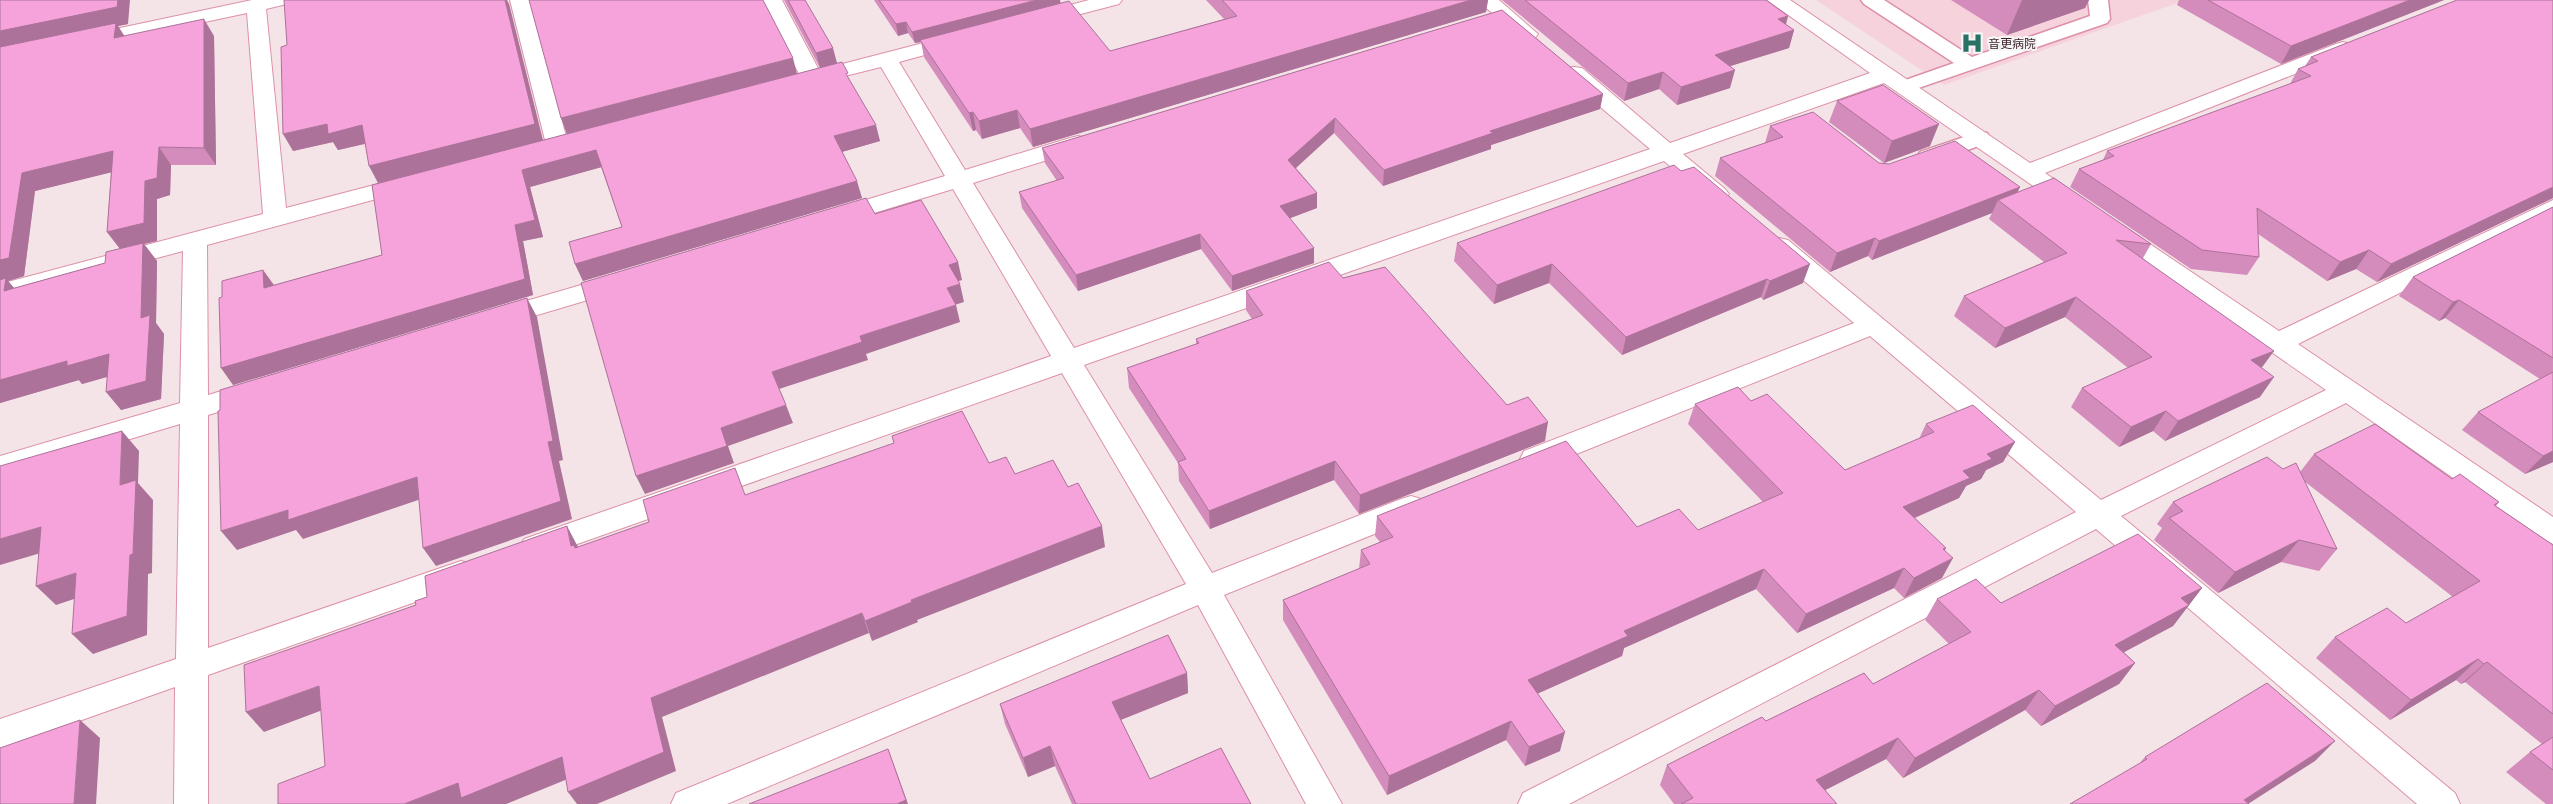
<svg xmlns="http://www.w3.org/2000/svg" width="2553" height="804" font-family="'PT Sans Narrow','Noto Sans JP',sans-serif">
	<style>
		.built { fill: #f6d2dc }
		.lines { fill: none; stroke-linecap: round; stroke-linejoin: round }
		.lane-casing { stroke: #dd91a8; stroke-width: 3 }
		.street-casing { stroke: #dd91a8; stroke-width: 2 }
		.lane { fill: #fff; fill-rule: evenodd }
		.street { fill: #fff; fill-rule: evenodd }
		.wall { fill: #d38cbb; fill-rule: evenodd }
		.shaded-wall { fill: #ac7299 }
		.building { fill: #f5a3da; stroke: #ac7299 }
		.labels { text-anchor: middle; dominant-baseline: central; stroke-width: 4; stroke-linejoin: round; paint-order: stroke }
		.far-poi-label { font-size: 12px; fill: #391c25; stroke: #f5f5f5; text-anchor: start }
	</style>
	<rect width="100%" height="100%" fill="#f4e3e7"/>
	<path class="built" d="M1816,0H2186L1944,85Z"/>
	<g class="lines">
		<g class="lane-casing">
			<g id="lane">
				<path d="M1861,0H1884L1972,57L2090,16L2088,0H2108L2110,19L2107,23L1904,93L1897,91L1894,87L1897,83L1954,63L1864,4Z"/>
				<path d="M1979,132L1987,133L1990,138L1987,143L1928,164L1920,162L1917,157L1920,152Z"/>
			</g>
		</g>
		<g class="street-casing">
			<g id="street">
				<path d="M252,0H290L287,4L266,9L286,208L409,176L417,178L421,183L417,188L207,245L208,395L255,381L265,384L269,391L265,398L208,415V648L461,561L472,564L476,573L472,582L208,675V804H174L175,687L0,749V719L176,659L180,424L0,478V456L180,403L183,251L0,300V284L263,214L247,13L87,47L80,45L77,41L80,37L87,35Z"/>
				<path d="M510,0H530L568,144L565,149L557,151L549,149L546,144Z"/>
				<path d="M762,0H782L819,70L958,34L965,36L968,40L965,44L899,62L965,170L1070,138L1078,136L1086,138L1089,143L1086,148L973,183L1074,348L1650,149L1566,78L1563,73L1566,68L1574,67L1582,68L1670,143L1870,73L1767,0H1790L2030,163L2336,44L2343,42L2350,44L2353,48L2350,52L2045,173L2081,198L2085,203L2081,208L2073,210L2065,208L1884,83L1683,154L1725,189L1729,194L1725,199L1717,201L1709,199L1664,161L1084,365L1212,573L1401,499L1411,496L1421,499L1426,507L1421,515L1224,595L1342,804H1306L1198,605L727,804H671L676,793L1186,584L1062,373L546,555L535,559L524,555L520,547L524,539L1051,356L953,189L844,222L835,225L826,222L823,217L826,212L945,176L881,67L809,85L801,84L798,79L800,76Z"/>
				<path d="M1089,0H1122L1119,4L1039,25L1032,23L1029,19L1032,15Z"/>
				<path d="M1477,0H1499L1538,34L1535,38L1528,40L1521,38Z"/>
				<path d="M2553,200V216L2298,344L2553,517V544L2542,540L2346,403L2121,516L2455,793L2460,804H2417L2096,529L1569,804H1518L1523,793L2076,512L1870,336L1544,467L1534,470L1524,467L1520,459L1524,451L1854,323L1770,252L1767,246L1770,240L1779,238L1788,240L2101,500L2326,390L2105,236L2102,231L2105,226L2114,223L2123,226L2279,331Z"/>
				<path d="M619,274L628,276L632,282L628,288L497,327L488,324L484,318L488,312Z"/>
			</g>
		</g>
		<use href="#lane" class="lane"/>
		<use href="#street" class="street"/>
	</g>
	<g class="wall">
		<path d="M0,0L128,24L118,26L124,36H214L216,165H171L170,195L157,199V241L144,244L157,261L156,323L164,334L161,399L121,410L107,377L82,384L79,380L0,403ZM111,172L107,232L120,249L105,263L14,288L8,281L24,276L35,191Z"/>
		<path d="M784,0H805L837,63L850,81L880,141L842,152L862,198L583,281L575,264L622,227L601,167L530,187L543,237L523,241L533,295L233,385L222,297L263,270L274,285L382,255L378,183L365,144L338,150L333,142L293,151L509,4L543,140L567,134L561,118L797,74L820,68Z"/>
		<path d="M874,0H1060V4L1110,51L1224,19L1206,0H1488L1486,12L1033,147L1020,128L982,139L976,130L973,131L924,57L921,42L915,43L908,33L898,36Z"/>
		<path d="M1502,0H1766L1788,16L1786,25L1794,30L1789,48L1730,66V88L1677,105L1659,89L1624,101Z"/>
		<path d="M1951,0H2089L2085,8L2007,35Z"/>
		<path d="M2179,0H2444L2281,64L2177,5Z"/>
		<path d="M1502,10L1603,94L1600,109L1491,145V149L1383,186L1334,133L1296,168L1317,193V208L1290,218L1314,263L1232,291L1201,249L1078,291L1022,208L1019,192L1057,181L1045,163L1042,148Z"/>
		<path d="M2311,57L2553,198L2377,282L2356,269L2327,281L2258,234L2259,257L2247,275L2191,269L2070,187L2079,169L2103,160L2107,151L2290,84L2298,69L2305,66Z"/>
		<path d="M1837,101L1930,146L1884,163L1829,122Z"/>
		<path d="M1770,126L1879,163L2018,192L2151,244L2143,258L2262,368L2260,397L2165,441L2153,431L2119,447L2071,407L2082,388L2128,368L2065,317L1995,348L1954,316L1964,296L2044,262L1989,219L1992,213L1872,260L1868,256L1830,272L1715,176L1720,158L1765,143Z"/>
		<path d="M2553,207V462L2525,474L2462,430L2478,412L2540,379L2445,318L2439,321L2399,296L2413,277Z"/>
		<path d="M1457,243L1803,283L1763,300L1761,297L1622,355L1549,283L1494,304L1454,261Z"/>
		<path d="M1343,278L1507,405L1545,441L1359,514L1334,480L1210,529L1179,481L1178,463L1129,388L1127,368L1196,344V339L1252,319L1246,310V291Z"/>
		<path d="M1751,401L1845,470L1919,439L1926,424L2015,442L2003,462L1986,470L1981,479L1966,486L1959,498L1915,518L1945,550L1942,578L1904,598L1894,588L1797,633L1756,589L1624,648L1622,656L1537,694L1560,751L1525,766L1506,740L1387,795L1283,620V600L1359,569L1361,550L1380,542L1375,536L1377,516L1698,530L1763,502L1688,424L1695,404Z"/>
		<path d="M2314,454L2452,479L2499,502L2496,506L2553,545V804H2546L2506,772L2530,752L2542,744L2465,682L2461,684L2456,680L2390,720L2316,658L2335,637L2406,623L2453,597L2304,481L2337,549L2319,571L2281,562L2218,593L2154,540L2162,528L2157,524L2173,502L2283,469L2300,472Z"/>
		<path d="M2202,588L2173,626L2124,652L2135,663L2119,684L2041,726L2025,710L1903,778L1886,759L1825,790L1837,804H1674L1660,785L1667,765L1766,721L1873,684L1949,644L1925,620L1937,599L2001,603Z"/>
		<path d="M1187,673L1188,693L1121,720L1150,779L1251,804H1072L1055,766L1028,777L1005,724L1000,704Z"/>
		<path d="M2145,757L2315,761L2139,764Z"/>
	</g>
	<g class="shaded-wall">
		<path d="M118,0H130L128,24L118,26L127,40L0,51V31Z"/>
		<path d="M505,0H507L509,4L543,141L378,183L369,166Z"/>
		<path d="M1037,0H1060L1061,5L920,40L921,42L915,43L912,32Z"/>
		<path d="M1471,0H1488L1486,12L1033,147L1030,129Z"/>
		<path d="M2022,0H2089L2085,8L2007,35Z"/>
		<path d="M2410,0H2444L2281,64L2291,46Z"/>
		<path d="M1788,16L1783,33L1778,19Z"/>
		<path d="M204,19L214,36L216,165L204,148Z"/>
		<path d="M906,22L908,33L898,36L896,24Z"/>
		<path d="M1794,30L1789,48L1711,72L1715,55Z"/>
		<path d="M833,48L837,63L820,68L816,53Z"/>
		<path d="M793,58L797,74L567,134L561,118Z"/>
		<path d="M1735,70L1730,88L1677,105L1681,87Z"/>
		<path d="M1663,72L1659,89L1624,101L1628,83Z"/>
		<path d="M1603,94L1600,109L1491,145V149L1383,186L1384,170L1490,131Z"/>
		<path d="M1017,110L1020,128L982,139L979,121Z"/>
		<path d="M973,112L976,130L973,131L969,113Z"/>
		<path d="M1335,118L1334,133L1288,175V160Z"/>
		<path d="M327,124L362,125L372,142L338,150L333,142L293,151L283,134Z"/>
		<path d="M1939,124L1930,146L1884,163L1892,141Z"/>
		<path d="M876,125L880,141L838,153L834,136Z"/>
		<path d="M159,147L171,165L170,195L157,199V241L144,244L157,261L156,323L164,334L161,399L121,410L106,392L121,250L107,232L145,181Z"/>
		<path d="M596,150L602,167L530,187L543,237L523,241L533,295L233,385L221,368L515,225L522,170Z"/>
		<path d="M113,151L125,169L35,191L24,276L8,281L21,296L4,291L0,283V260L22,173Z"/>
		<path d="M857,181L862,198L583,281L575,264Z"/>
		<path d="M2020,187L2012,205L1998,200L1992,213L1872,260L1879,241Z"/>
		<path d="M2553,187V198L2377,282L2391,264Z"/>
		<path d="M1317,193V208L1280,222V206Z"/>
		<path d="M1200,234L1201,249L1078,291L1076,275Z"/>
		<path d="M1875,238L1868,256L1830,272L1837,253Z"/>
		<path d="M1314,248V263L1232,291V276Z"/>
		<path d="M2369,250L2356,269L2327,281L2340,262Z"/>
		<path d="M958,262L962,280L953,283L949,265Z"/>
		<path d="M1552,264L1549,283L1494,304L1497,285Z"/>
		<path d="M1810,264L1803,283L1763,300L1770,281Z"/>
		<path d="M263,270L275,287L264,288Z"/>
		<path d="M1767,279L1761,297L1622,355L1626,337Z"/>
		<path d="M960,284L964,302L951,306L947,288Z"/>
		<path d="M2076,297L2065,317L1995,348L2005,328Z"/>
		<path d="M527,298L537,317L563,460L559,461L572,519L436,566L423,548L548,442Z"/>
		<path d="M2459,300L2445,318L2439,321L2453,302Z"/>
		<path d="M956,305L960,322L866,354L868,360L779,389L772,372L860,336Z"/>
		<path d="M2274,351L2260,370L2251,360Z"/>
		<path d="M109,354L124,372L82,384L79,380L0,403V380L67,361Z"/>
		<path d="M2274,377L2260,397L2165,441L2178,421Z"/>
		<path d="M786,405L793,423L728,446L734,463L645,494L636,476L721,428Z"/>
		<path d="M2166,411L2153,431L2119,447L2131,427Z"/>
		<path d="M1548,422L1545,441L1359,514L1360,495Z"/>
		<path d="M122,431L139,451L138,483L153,500L152,573L148,574L147,635L93,654L72,634L120,485Z"/>
		<path d="M2015,442L2003,462L1986,470L1981,479L1966,486L1959,498L1893,527L1903,507L1963,471L1987,454Z"/>
		<path d="M2553,451V462L2525,474L2543,456Z"/>
		<path d="M1335,461L1334,480L1210,529L1209,511Z"/>
		<path d="M417,477L430,496L303,539L296,530L237,550L221,531L288,510Z"/>
		<path d="M567,526L578,547L580,557L571,546Z"/>
		<path d="M1102,526L1105,547L917,620L918,622L872,641L865,621L911,600Z"/>
		<path d="M41,527L61,547L0,565V539Z"/>
		<path d="M2299,540L2281,562L2218,593L2235,572Z"/>
		<path d="M1946,548L1936,567L1953,558L1942,578L1904,598L1914,578L1943,549Z"/>
		<path d="M1904,568L1894,588L1797,633L1806,614Z"/>
		<path d="M1764,569L1756,589L1624,648L1622,656L1523,700L1528,680L1624,631Z"/>
		<path d="M76,573L95,592L56,605L36,586Z"/>
		<path d="M2202,588L2173,626L2100,665L2115,645L2181,598Z"/>
		<path d="M862,613L869,633L662,717L676,771L597,804H577L568,792L651,698Z"/>
		<path d="M2478,659L2456,680L2390,720L2411,700Z"/>
		<path d="M2487,662L2465,682L2461,684L2484,664Z"/>
		<path d="M2135,663L2119,684L2041,726L2055,706Z"/>
		<path d="M1187,673L1188,693L1115,722L1112,702Z"/>
		<path d="M319,686L336,705L264,732L246,712Z"/>
		<path d="M2039,690L2025,710L1903,778L1915,758Z"/>
		<path d="M80,720L100,738L96,804H74Z"/>
		<path d="M1511,721L1506,740L1387,795L1389,776Z"/>
		<path d="M1565,732L1560,751L1525,766L1529,747Z"/>
		<path d="M1898,738L1886,759L1806,800L1816,780Z"/>
		<path d="M2335,741L2315,761L2248,804L2244,800Z"/>
		<path d="M1050,746L1055,766L1028,777L1023,758Z"/>
		<path d="M888,749L908,804H897Z"/>
		<path d="M562,757L575,776L506,804H404L458,783Z"/>
	</g>
	<g class="building">
		<path d="M0,0H118L117,7L0,31Z"/>
		<path d="M284,0H505L535,124L369,166L362,125L328,134L327,124L283,134L281,47L287,45Z"/>
		<path d="M529,0H763L793,58L561,118Z"/>
		<path d="M788,0H805L833,48L816,53Z"/>
		<path d="M879,0H1037L912,32L906,22L896,24Z"/>
		<path d="M1222,0H1471L1030,129L1017,110L979,121L973,112L969,113L920,40L1069,1L1110,51L1237,16Z"/>
		<path d="M1525,0H1766L1788,16L1778,19L1794,30L1715,55L1735,70L1681,87L1663,72L1628,83Z"/>
		<path d="M2208,0H2410L2291,46Z"/>
		<path d="M2457,0H2553V187L2391,264L2369,250L2340,262L2257,208L2259,257L2202,250L2079,169L2114,156L2107,151L2311,76L2298,69L2318,61L2311,57Z"/>
		<path d="M1502,10L1603,94L1490,131L1493,133L1384,170L1335,118L1288,160L1317,193L1280,206L1314,248L1232,276L1200,234L1076,275L1019,192L1064,178L1042,148Z"/>
		<path d="M204,19V148L159,147L157,178L145,181L144,223L107,232L113,151L22,173L9,258L0,260V47L116,23L114,38Z"/>
		<path d="M842,62L848,73L846,74L876,125L834,136L857,181L575,264L569,242L622,227L596,150L522,170L535,220L515,225L525,279L221,368L219,298L222,297V281L263,270L264,288L382,255L372,185Z"/>
		<path d="M1883,85L1939,124L1892,141L1837,101Z"/>
		<path d="M1813,112L1879,163L1889,164L1955,141L2020,187L1879,241L1875,238L1837,253L1720,158L1783,137L1770,126Z"/>
		<path d="M1674,165L1681,171L1694,167L1810,264L1770,281L1767,279L1626,337L1552,264L1497,285L1457,243Z"/>
		<path d="M2054,178L2151,244L2116,240L2274,351L2251,360L2274,377L2178,421L2166,411L2131,427L2082,388L2152,357L2076,297L2005,328L1964,296L2067,253L1998,200Z"/>
		<path d="M866,198L875,214L921,200L958,262L949,265L960,284L947,288L956,305L860,336L862,342L772,372L786,405L721,428L727,446L636,476L581,283Z"/>
		<path d="M2553,207V358L2459,300L2453,302L2413,277Z"/>
		<path d="M143,243L141,318L150,315L146,381L106,392L109,354L67,366V361L0,380V280L6,278L4,291L105,263L106,252Z"/>
		<path d="M1329,262L1343,278L1385,267L1507,405L1528,397L1548,422L1360,495L1335,461L1209,511L1178,462L1186,459L1127,368L1199,343L1196,339L1263,315L1246,291Z"/>
		<path d="M527,298L553,441L548,442L561,501L423,548L417,477L288,520V510L221,531L218,411L220,410V390Z"/>
		<path d="M2553,372V451L2543,456L2478,412Z"/>
		<path d="M1738,387L1751,401L1767,394L1845,470L1934,432L1926,424L1973,405L2015,442L1987,454L1992,459L1963,471L1970,478L1903,507L1946,548L1943,549L1953,558L1914,578L1904,568L1806,614L1764,569L1624,631L1628,636L1528,680L1565,732L1529,747L1511,721L1389,776L1283,600L1370,564L1361,550L1393,537L1377,516L1566,441L1637,527L1679,509L1698,530L1783,493L1695,404Z"/>
		<path d="M962,411L989,463L1006,457L1015,474L1053,460L1068,487L1078,483L1102,526L911,600L912,602L865,621L862,613L651,698L664,752L568,792L562,757L461,798L458,783L404,804H278V784L325,766L319,686L246,712L244,665L416,605L415,601L427,597L425,576L567,526L571,546L574,545L575,548L649,522L643,500L735,468L745,495L894,443L892,436Z"/>
		<path d="M2375,424L2452,479L2460,474L2499,502L2494,505L2553,545V714L2487,662L2484,664L2478,659L2411,700L2335,637L2387,608L2406,623L2480,581L2314,454Z"/>
		<path d="M122,431L120,485L136,480L133,554L130,555L127,616L72,634L76,573L36,586L41,527L0,539V466Z"/>
		<path d="M2267,457L2283,469L2296,463L2337,549L2299,540L2235,572L2169,518L2183,511L2173,502Z"/>
		<path d="M2138,534L2202,588L2181,598L2189,605L2115,645L2135,663L2055,706L2039,690L1915,758L1898,738L1816,780L1837,804H1681L1693,798L1667,765L1762,717L1766,721L1864,673L1873,684L1971,632L1937,599L1976,579L2001,603Z"/>
		<path d="M1168,635L1187,673L1112,702L1150,779L1221,748L1251,804H1076L1050,746L1023,758L1000,704Z"/>
		<path d="M2267,683L2335,741L2244,800L2249,804H2070L2147,759L2145,757Z"/>
		<path d="M80,720L74,804H0V748Z"/>
		<path d="M2553,737V770L2530,752Z"/>
		<path d="M888,749L906,800L897,804H749Z"/>
	</g>
	<defs>
		<g id="hospital-bare" transform="scale(1.725)"><path d="M-5-5h3v3.5h4V-5h3V5h-3V1.5h-4V5h-3Z" fill="#2b7064" stroke="#f5f5f5" stroke-width="2.5" paint-order="stroke"/></g>
	</defs>
	<g fill-rule="evenodd">
		<use href="#hospital-bare" x="1972" y="43"/>
	</g>
	<g class="labels">
		<g class="far-poi-label">
			<text x="1988" y="43">音更病院</text>
		</g>
	</g>
</svg>
